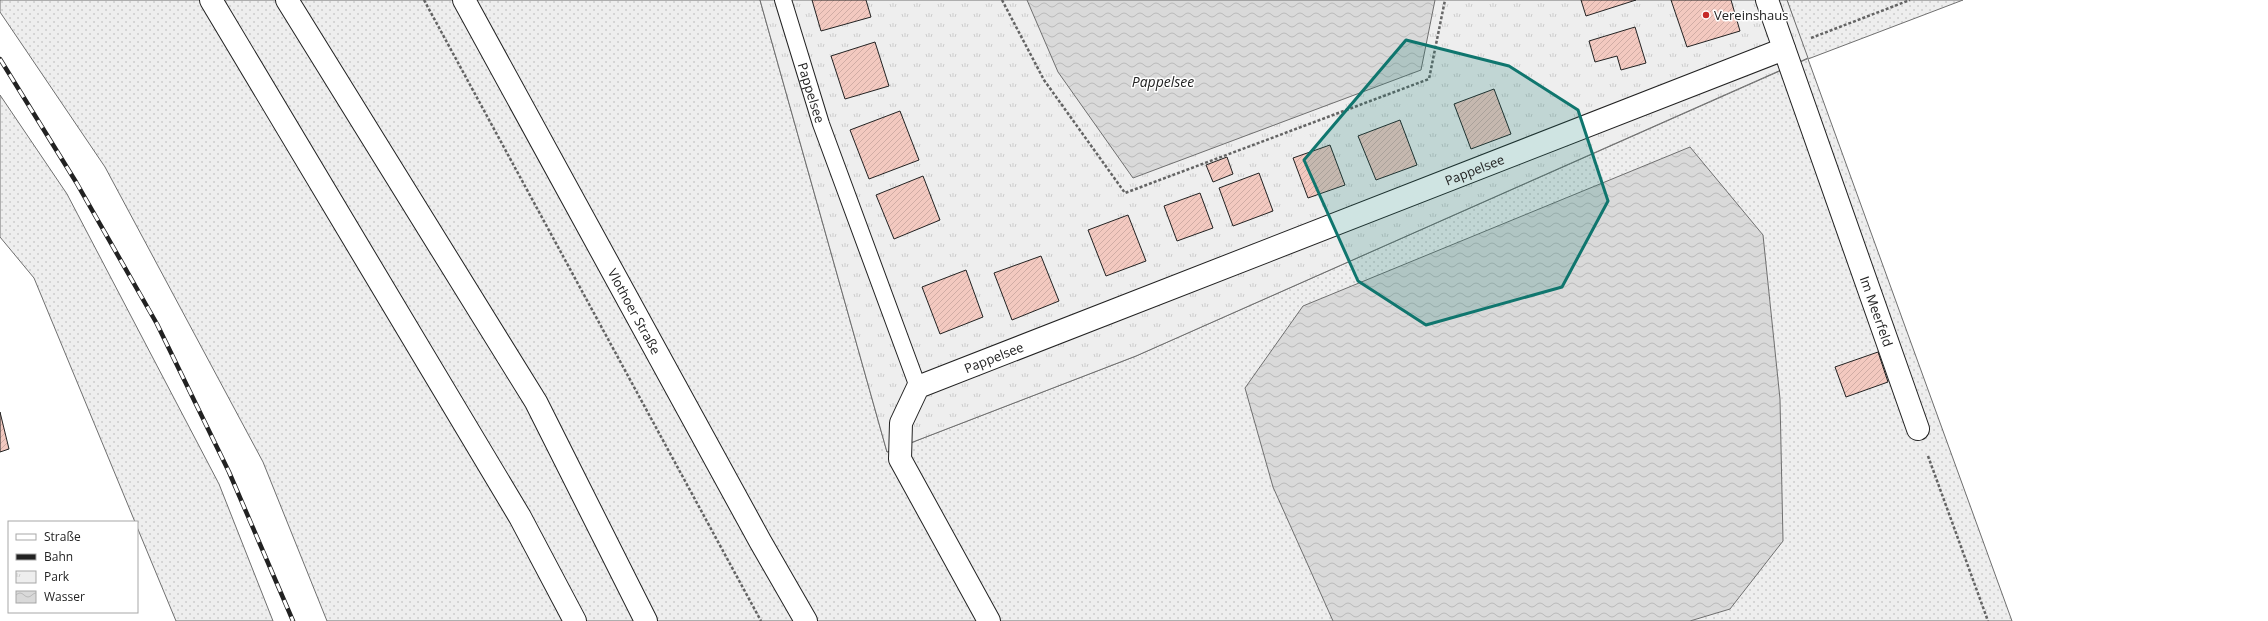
<svg xmlns="http://www.w3.org/2000/svg" width="2268" height="621" font-family="'Open Sans',sans-serif">
	<style>
		.grass { fill: url(#grass-dots); stroke: #6f6f6f }
		.park { fill: url(#park-tufts); stroke: #6f6f6f }
		.water { fill: url(#water-waves); stroke: #6f6f6f }
		.building { fill: url(#building-hatch); stroke: #222 }
		.lines { fill: none; stroke-linecap: round; stroke-linejoin: round }
		.service-casing { stroke: #222; stroke-width: 18 }
		.minor-casing { stroke: #222; stroke-width: 24 }
		.secondary-casing { stroke: #222; stroke-width: 24 }
		.trunk-casing { stroke: #222; stroke-width: 24 }
		.motorway-casing { stroke: #222; stroke-width: 24 }
		.path { stroke: #646464; stroke-width: 2.5; stroke-dasharray: 3 2; stroke-linecap: butt }
		.service { stroke: #fff; stroke-width: 16 }
		.minor { stroke: #fff; stroke-width: 22 }
		.secondary { stroke: #fff; stroke-width: 22 }
		.trunk { stroke: #fff; stroke-width: 22 }
		.motorway { stroke: #fff; stroke-width: 22 }
		.rail-casing { stroke: #222; stroke-width: 4.5 }
		.rail { stroke: #fff; stroke-width: 3; stroke-dasharray: 9; stroke-linecap: butt }
		.marked { fill: #0f766e; fill-opacity: 0.2; stroke: #0f766e; stroke-width: 3; stroke-linejoin: round }
		.poi-dot { fill: #c62828; stroke: #fff; stroke-width: 1.5 }
		.labels { text-anchor: middle; dominant-baseline: central; stroke-width: 3; stroke-linejoin: round; paint-order: stroke }
		.poi-label { font-size: 13px; fill: #222; stroke: #fff; text-anchor: start }
		.street-label { font-size: 13px; fill: #222; stroke: #fff }
		.water-label { font-size: 14px; font-style: italic; fill: #222; stroke: #fff }
	</style>
	<defs>
		<pattern id="grass-dots" width="8" height="8" patternUnits="userSpaceOnUse"><rect width="8" height="8" fill="#eee"/><path d="M2 2h.1M6 6h.1" fill="none" stroke="#ccc" stroke-width="1.8" stroke-linecap="round"/></pattern>
		<pattern id="park-tufts" width="24" height="20" patternUnits="userSpaceOnUse"><rect width="24" height="20" fill="#eee"/><path d="M3 7l-1-3M5 7V3M7 7l1-3M15 17l-1-3M17 17v-4M19 17l1-3" fill="none" stroke="#ccc"/></pattern>
		<pattern id="water-waves" width="16" height="10" patternUnits="userSpaceOnUse"><rect width="16" height="10" fill="#d9d9d9"/><path d="M0 5q4-4 8 0t8 0" fill="none" stroke="#bababa"/></pattern>
		<pattern id="building-hatch" width="6" height="6" patternUnits="userSpaceOnUse"><rect width="6" height="6" fill="#f3c9c0"/><path d="M-1 1l2-2M0 6l6-6M5 7l2-2" fill="none" stroke="#d0aca5"/></pattern>
	</defs>
	<rect width="100%" height="100%" fill="#fff"/>
	<g class="grass">
		<path d="M0,0H760L887,452L1136,356L1807,59L1787,0H1963L1808,59L2012,621H327L263,462L105,167L0,12Z"/>
		<path d="M0,95L67,194L219,484L273,621H176L137,527V522H135L34,278L0,237Z"/>
	</g>
	<path class="park" d="M760,0H1787L1808,58L1136,356L887,452Z"/>
	<g class="water">
		<path d="M1027,0H1435L1421,70L1133,178L1058,72Z"/>
		<path d="M1690,147L1763,235L1780,399L1783,541L1730,609L1690,621H1333L1273,487L1245,388L1303,306Z"/>
	</g>
	<g class="building">
		<path d="M812,0H866L871,17L821,31Z"/>
		<path d="M1581,0H1636L1586,16Z"/>
		<path d="M1671,0H1731L1740,31L1687,47Z"/>
		<path d="M1635,27L1646,63L1621,70L1617,56L1595,62L1589,41Z"/>
		<path d="M875,42L889,86L845,99L831,56Z"/>
		<path d="M1494,89L1511,134L1471,149L1454,104Z"/>
		<path d="M900,111L919,160L869,179L850,130Z"/>
		<path d="M1400,120L1417,165L1376,180L1358,136Z"/>
		<path d="M1330,145L1345,185L1308,198L1293,158Z"/>
		<path d="M1227,157L1233,174L1213,182L1206,165Z"/>
		<path d="M1259,173L1273,211L1233,226L1219,188Z"/>
		<path d="M923,176L940,220L894,239L876,195Z"/>
		<path d="M1200,193L1213,228L1177,241L1164,206Z"/>
		<path d="M1128,215L1146,261L1106,276L1088,230Z"/>
		<path d="M1041,256L1059,301L1012,320L994,273Z"/>
		<path d="M966,270L983,317L940,334L922,287Z"/>
		<path d="M1878,352L1888,382L1846,397L1835,367Z"/>
		<path d="M0,412L9,449L0,452Z"/>
	</g>
	<g class="lines">
		<g class="service-casing">
			<g id="service">
				<path id="s1" d="M783,0L821,124L918,387"/>
			</g>
		</g>
		<g class="minor-casing">
			<g id="minor">
				<path id="s2" d="M1767,0L1918,429"/>
				<path id="s3" d="M989,621L900,459L901,423L918,387L1784,49"/>
			</g>
		</g>
		<g class="secondary-casing">
			<g id="secondary">
				<path id="s4" d="M464,0L760,541L806,621"/>
			</g>
		</g>
		<g class="trunk-casing">
			<path id="trunk" d="M211,0L520,517L575,621"/>
		</g>
		<g class="motorway-casing">
			<path id="motorway" d="M287,0L536,402L646,621"/>
		</g>
		<g class="path">
			<path d="M424,0L761,621"/>
			<path d="M1002,0L1044,80L1125,193L1429,79L1445,0"/>
			<path d="M1811,38L1910,0"/>
			<path d="M1928,456L1988,621"/>
		</g>
		<use href="#service" class="service"/>
		<use href="#minor" class="minor"/>
		<use href="#secondary" class="secondary"/>
		<use href="#trunk" class="trunk"/>
		<use href="#motorway" class="motorway"/>
		<g class="rail-casing">
			<path id="rail" d="M0,59L76,182L157,324L229,472L293,621"/>
		</g>
		<use href="#rail" class="rail"/>
	</g>
	<path class="marked" d="M1406,40L1509,66L1578,110L1608,201L1562,287L1426,325L1358,281L1304,160Z"/>
	<circle class="poi-dot" cx="1706" cy="15" r="4"/>
	<g class="labels">
		<g class="poi-label">
			<text x="1714" y="15">Vereinshaus</text>
		</g>
		<g class="street-label">
			<text stroke="none"><textPath href="#s1" startOffset="97">Pappelsee</textPath></text>
			<text stroke="none"><textPath href="#s3" startOffset="858">Pappelsee</textPath></text>
			<text stroke="none"><textPath href="#s4" startOffset="355">Vlothoer Straße</textPath></text>
			<text stroke="none"><textPath href="#s2" startOffset="330">Im Meerfeld</textPath></text>
			<text stroke="none"><textPath href="#s3" startOffset="342">Pappelsee</textPath></text>
		</g>
		<g class="water-label">
			<text x="1163" y="81">Pappelsee</text>
		</g>
	</g>
	<rect x="8" y="521" width="130" height="92" fill="#ffffff" stroke="#a7a7a7"/>
	<rect x="16" y="534" width="20" height="6" fill="#ffffff" stroke="#a7a7a7"/>
	<text x="44" y="541" font-size="12" fill="#222222">Straße</text>
	<rect x="16" y="554" width="20" height="6" fill="#222222" stroke="#a7a7a7"/>
	<text x="44" y="561" font-size="12" fill="#222222">Bahn</text>
	<rect x="16" y="571" width="20" height="12" fill="url(#park-tufts)" stroke="#a7a7a7"/>
	<text x="44" y="581" font-size="12" fill="#222222">Park</text>
	<rect x="16" y="591" width="20" height="12" fill="url(#water-waves)" stroke="#a7a7a7"/>
	<text x="44" y="601" font-size="12" fill="#222222">Wasser</text>
</svg>
